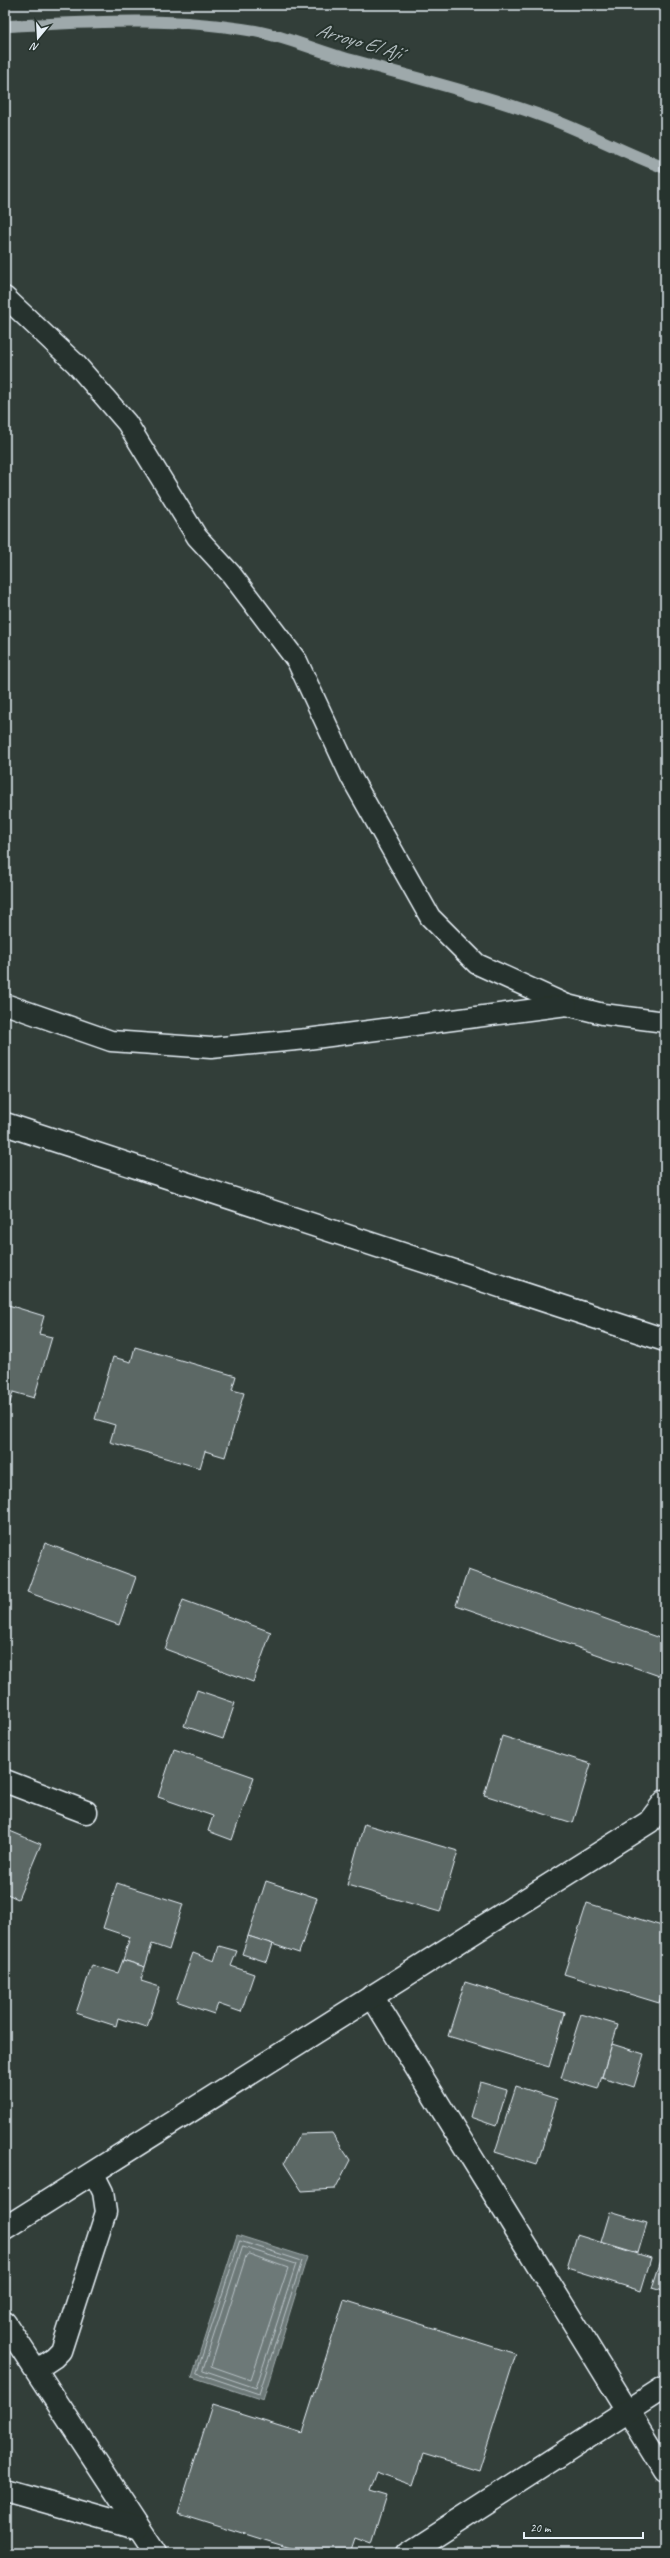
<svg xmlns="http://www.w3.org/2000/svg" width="670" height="2558" font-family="Caveat,sans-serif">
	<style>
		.water { fill: #6d7978; stroke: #9ea9ab }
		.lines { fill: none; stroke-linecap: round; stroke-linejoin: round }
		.shore { stroke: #b7c1c5; stroke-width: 1 }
		.stream { stroke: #9ea9ab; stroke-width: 12 }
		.building { fill: #5c6865; stroke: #e8f1f8 }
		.service-casing { stroke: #e8f1f8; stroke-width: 23 }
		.minor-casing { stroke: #e8f1f8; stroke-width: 25 }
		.service { stroke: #26332d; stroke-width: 20 }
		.minor { stroke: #26332d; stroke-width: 22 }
		.labels { text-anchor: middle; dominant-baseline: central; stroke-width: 4; stroke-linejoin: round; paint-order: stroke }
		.water-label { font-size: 20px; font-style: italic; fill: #b1bbbe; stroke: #26332d }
	</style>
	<rect width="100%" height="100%" fill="#323e39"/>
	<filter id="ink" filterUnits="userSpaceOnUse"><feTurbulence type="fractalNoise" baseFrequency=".025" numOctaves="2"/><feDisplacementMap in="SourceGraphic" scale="8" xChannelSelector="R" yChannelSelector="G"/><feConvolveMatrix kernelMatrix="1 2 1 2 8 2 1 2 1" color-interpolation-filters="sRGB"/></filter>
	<g filter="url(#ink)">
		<path class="water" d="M237,2235L307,2257L263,2400L192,2377Z"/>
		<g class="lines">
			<g class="shore">
				<path d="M240,2241L302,2261L259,2394L197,2373Z"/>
				<path d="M243,2247L296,2264L256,2388L203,2370Z"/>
				<path d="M249,2254L288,2268L251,2380L211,2366L246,2256Z"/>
			</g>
			<path class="stream" d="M5,26C89,22 172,16 255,31C283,36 310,48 337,56C408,76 479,93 548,118C588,133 625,153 665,168"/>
		</g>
		<g class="building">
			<path d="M5,1304L44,1316L39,1334L52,1337L34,1398L13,1392L8,1410L5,1409Z"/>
			<path d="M135,1347L236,1376L232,1390L244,1393L225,1457L205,1451L200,1468L110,1442L115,1425L95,1419L113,1357L131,1362Z"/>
			<path d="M45,1543L136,1577L119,1625L27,1592Z"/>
			<path d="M468,1570L665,1640V1678L456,1605Z"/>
			<path d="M183,1600L271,1632L253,1682L165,1649Z"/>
			<path d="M197,1690L235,1703L223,1739L184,1726Z"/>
			<path d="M502,1736L591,1764L573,1823L484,1795Z"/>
			<path d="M174,1749L254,1777L232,1840L208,1831L213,1816L158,1797Z"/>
			<path d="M364,1824L458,1851L440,1912L347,1885Z"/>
			<path d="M5,1829L41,1844L18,1899L5,1893Z"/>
			<path d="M266,1881L317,1898L299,1953L248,1936Z"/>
			<path d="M117,1883L183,1904L169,1950L152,1944L145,1967L123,1960L130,1937L103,1928Z"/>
			<path d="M587,1903L665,1927V1984L659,2003L564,1974Z"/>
			<path d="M248,1936L273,1944L267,1962L242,1954Z"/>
			<path d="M219,1946L237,1951L231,1966L254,1974L241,2012L218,2004L214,2014L176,2001L193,1953L214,1961Z"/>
			<path d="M123,1960L145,1967L141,1981L160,1987L147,2027L118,2018L116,2026L76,2013L92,1965L118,1973Z"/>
			<path d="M465,1982L565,2013L549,2067L448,2036Z"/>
			<path d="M581,2014L618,2025L598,2089L561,2078Z"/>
			<path d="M612,2044L644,2054L634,2087L602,2077Z"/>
			<path d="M480,2082L507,2090L496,2126L470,2117Z"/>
			<path d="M516,2086L557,2099L537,2165L495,2152Z"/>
			<path d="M332,2133L350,2160L335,2189L302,2191L284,2163L300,2134Z"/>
			<path d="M610,2212L647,2223L638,2253L601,2242Z"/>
			<path d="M577,2235L651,2258L641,2291L567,2268Z"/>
			<path d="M663,2254L665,2255V2292L652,2288Z"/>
			<path d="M344,2300L516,2354L479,2471L423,2454L413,2485L376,2472L369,2491L386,2496L371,2544L355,2538L350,2553H306L178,2513L212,2405L302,2433Z"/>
		</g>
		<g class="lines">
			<g class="service-casing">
				<g id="service">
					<path d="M5,297L76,364L127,423L197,537L231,574L297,661L351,777L430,917L477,964L567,1005L603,1014L665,1022"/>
					<path d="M5,1004L111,1041L211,1048L307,1039L567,1005"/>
					<path d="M36,2370L54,2358L61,2351L106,2212L103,2192L93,2172"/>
				</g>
			</g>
			<g class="minor-casing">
				<g id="minor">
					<path d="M5,1124L665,1340"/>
					<path d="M5,1781L86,1812"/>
					<path d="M372,1996L665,2471"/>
					<path d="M5,2228L649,1822L665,1801"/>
					<path d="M5,2323L156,2553"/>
					<path d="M5,2490L139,2528"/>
					<path d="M408,2553L665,2387"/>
				</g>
			</g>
			<use href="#service" class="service"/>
			<use href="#minor" class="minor"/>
		</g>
	</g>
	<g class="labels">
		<g class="water-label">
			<text transform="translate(359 41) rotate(16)">Arroyo El Ají</text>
		</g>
	</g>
	<rect width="670" height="2558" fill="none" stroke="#26332d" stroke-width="20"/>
	<rect x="10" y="10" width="650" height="2538" fill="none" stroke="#e8f1f8" stroke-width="1.5" filter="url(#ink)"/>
	<g transform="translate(38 38) rotate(198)" stroke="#26332d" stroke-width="3" paint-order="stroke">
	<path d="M0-3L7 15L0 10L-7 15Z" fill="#e8f1f8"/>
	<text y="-6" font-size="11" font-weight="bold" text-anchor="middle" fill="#e8f1f8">N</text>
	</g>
	<path d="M524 2532v6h119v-6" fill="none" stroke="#e8f1f8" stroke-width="2"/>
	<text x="530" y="2532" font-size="12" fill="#e8f1f8" stroke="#26332d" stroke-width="3" paint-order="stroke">20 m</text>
</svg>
